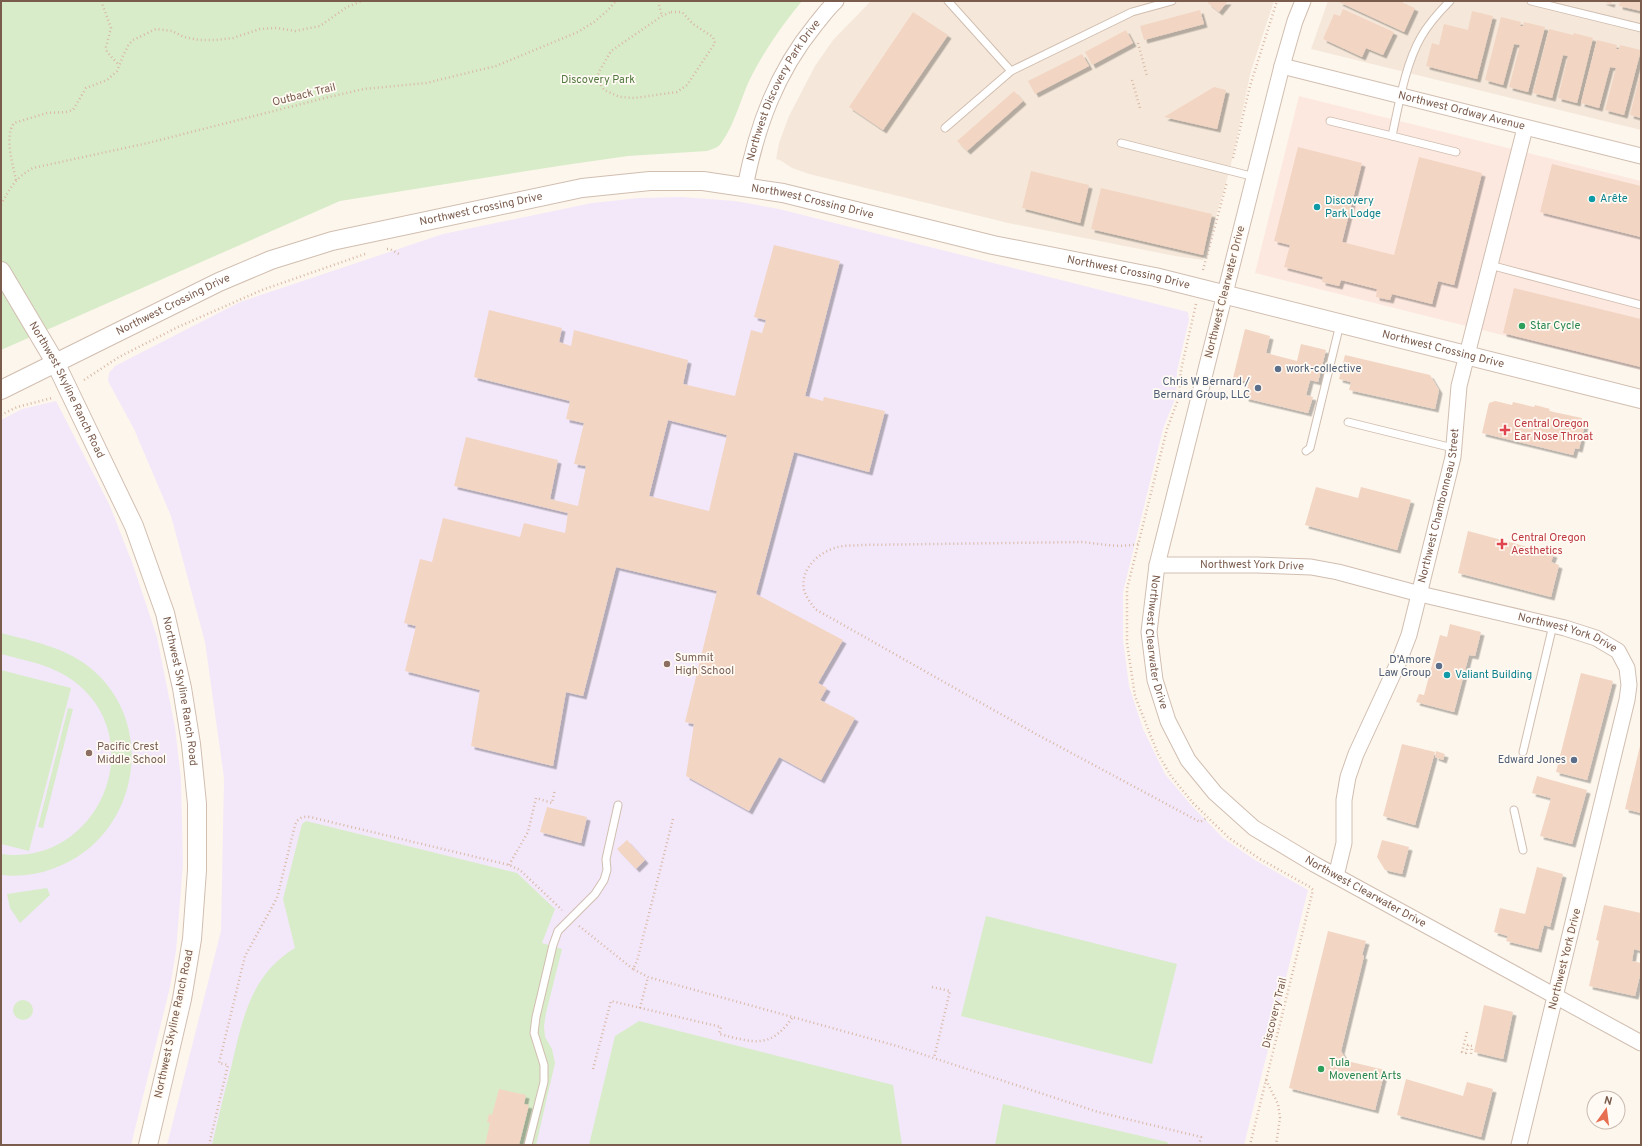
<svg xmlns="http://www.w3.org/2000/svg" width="1642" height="1146" font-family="Overpass,sans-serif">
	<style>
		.residential { fill: #f5e8da }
		.commercial { fill: #fde8e0 }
		.education { fill: #f3e8fa }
		.green { fill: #d8ecc9 }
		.building { fill: #f3d5c3; fill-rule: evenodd; filter: url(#shadow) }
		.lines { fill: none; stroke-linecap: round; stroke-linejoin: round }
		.service-casing { stroke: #d1beb0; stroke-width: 9 }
		.minor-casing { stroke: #d1beb0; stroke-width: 17 }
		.tertiary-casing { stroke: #d1beb0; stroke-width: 20 }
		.path { stroke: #d9b8a5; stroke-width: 2.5; stroke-dasharray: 1 3; stroke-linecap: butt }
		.service { stroke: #fff; stroke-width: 7 }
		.minor { stroke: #fff; stroke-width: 15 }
		.tertiary { stroke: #fff; stroke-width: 18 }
		.culture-dot { fill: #0f9aa8; stroke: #fffaf3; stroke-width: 1.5 }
		.leisure-dot { fill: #2e9e5b; stroke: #fffaf3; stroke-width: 1.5 }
		.service-dot { fill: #5c6f8a; stroke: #fffaf3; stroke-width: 1.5 }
		.health-dot { fill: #e0444e; stroke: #fffaf3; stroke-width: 1.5 }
		.education-dot { fill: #8d6e63; stroke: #fffaf3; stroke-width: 1.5 }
		.labels { text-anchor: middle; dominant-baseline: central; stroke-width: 3.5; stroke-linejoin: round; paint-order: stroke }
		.park-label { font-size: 11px; fill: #537a41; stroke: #fffaf3 }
		.street-label { font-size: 11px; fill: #7a5c4d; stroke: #fffaf3 }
		.culture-label { font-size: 11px; fill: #0d838f; stroke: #fffaf3; text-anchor: start }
		.leisure-label { font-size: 11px; fill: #27864d; stroke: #fffaf3; text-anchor: start }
		.service-label { font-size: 11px; fill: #4e5e75; stroke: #fffaf3; text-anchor: end }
		.health-label { font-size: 11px; fill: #be3a42; stroke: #fffaf3; text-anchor: start }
		.education-label { font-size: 11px; fill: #785e54; stroke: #fffaf3; text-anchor: start }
	</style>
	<defs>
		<filter id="shadow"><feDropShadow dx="3.5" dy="3.5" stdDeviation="0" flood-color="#0004"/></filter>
	</defs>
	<rect width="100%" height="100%" fill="#fdf6ec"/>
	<g class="residential">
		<path d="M871,1H1274L1251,71L1230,169L1203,260L1175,256L1008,223L809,174L792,168L780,160L776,159L779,143L789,116L815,66L833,40Z"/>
		<path d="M1328,1H1641V130L1311,49Z"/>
	</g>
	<path class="commercial" d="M1299,96L1641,181V370L1255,273Z"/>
	<g class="education">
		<path d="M681,197L735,201L779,209L1188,312L1189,320L1177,371L1176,396L1163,429L1123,592V640L1129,686L1143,729L1165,774L1191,805L1223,838L1255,860L1308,890L1244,1145H167L221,931L224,778L205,642L171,516L134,429L108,381L109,373L115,366L240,302L443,234L592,203L639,198Z"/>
		<path d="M56,401L110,506L133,565L157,637L175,727L181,779L183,864L176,951L170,987L131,1145H1V420L22,409Z"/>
	</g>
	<g class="green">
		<path d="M1,1H802C783,24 766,48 752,75C741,96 736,122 722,142C718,148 713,149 707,151L628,156L565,165L340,201L1,350Z"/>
		<path d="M1,633C32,641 63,647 88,666C161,723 138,840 52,869C36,875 18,877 1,875V854C97,867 152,742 75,682C53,665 27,661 1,654Z"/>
		<path d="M1,670L71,688L29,851L1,844Z"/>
		<path d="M68,708L73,709L43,828L38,827Z"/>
		<path d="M306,821L517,873L555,909L542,943L562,949L546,1013L544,1026L545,1037L552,1049L555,1063L536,1145H212C218,1119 224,1093 231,1068C242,1021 250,975 295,948L283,899L302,824Z"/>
		<path d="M47,888L50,895L20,923L10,908L7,894Z"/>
		<path d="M986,916L1177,964L1152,1064L961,1016Z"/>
		<circle cx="23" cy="1010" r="10"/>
		<path d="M639,1021L893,1085L902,1145H589L615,1036Z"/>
		<path d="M1003,1104L1167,1142L1169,1145H995Z"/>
	</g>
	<g class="building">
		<path d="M1209,1H1228L1219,12L1208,3Z"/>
		<path d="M1340,1H1404L1403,3L1415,8L1404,32L1339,2Z"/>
		<path d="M1602,1H1612L1611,4Z"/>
		<path d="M1620,1H1641V11L1619,6Z"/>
		<path d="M1343,9L1394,32L1383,55L1366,48L1362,57L1323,39L1334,14L1340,16Z"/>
		<path d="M1200,10L1204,24L1144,40L1140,26Z"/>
		<path d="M1472,11L1493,16L1477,79L1426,66L1432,43L1439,45L1444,24L1468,30Z"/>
		<path d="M913,12L948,35L883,130L849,107Z"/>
		<path d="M1501,17L1521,22L1520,26H1523L1524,22L1545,27L1528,92L1509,87L1520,45L1514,44L1503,85L1485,80Z"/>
		<path d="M1549,29L1573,35L1574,33L1593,38L1577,103L1558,98L1568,56L1563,55L1552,98L1533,93Z"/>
		<path d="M1126,30L1133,43L1092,65L1085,52Z"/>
		<path d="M1597,40L1617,45L1616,49H1619L1620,45L1641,50L1624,115L1605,110L1616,68L1610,67L1599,108L1581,103Z"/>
		<path d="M1082,54L1089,66L1035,94L1028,81Z"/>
		<path d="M1640,74H1641V118L1630,115Z"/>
		<path d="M1214,87L1226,90L1217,129L1164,117Z"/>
		<path d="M1014,91L1023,101L967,151L957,141Z"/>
		<path d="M1298,147L1362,163L1342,242L1394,255L1419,157L1482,173L1454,285L1438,281L1432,304L1392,294L1390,300L1376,297L1377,289L1341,280L1339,286L1322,282L1323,277L1284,267L1290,245L1274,241Z"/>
		<path d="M1552,164L1641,186V237L1540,212Z"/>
		<path d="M1031,171L1089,185L1080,223L1022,208Z"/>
		<path d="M1101,188L1212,214L1203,255L1091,229Z"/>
		<path d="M774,245L840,261L805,396L823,401L824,397L885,411L869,472L794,452L756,594L843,640L818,683L827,688L820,700L855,718L821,780L779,757L749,811L686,776L694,724L685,722L717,591L616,567L583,696L566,692L553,766L471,746L480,690L405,671L416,626L404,623L420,559L432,562L443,518L520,537L524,523L565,533L568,513L454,486L466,437L558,460L550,499L578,506L586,466L574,464L584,423L566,419L570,401L474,377L489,310L562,328L559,342L571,346L574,330L688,360L683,384L735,396L751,330L762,333L766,320L754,317ZM668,420L727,435L709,511L649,496Z"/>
		<path d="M1514,288L1641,319V367L1503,333Z"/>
		<path d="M1245,329L1270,336L1266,353L1297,361L1301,344L1326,350L1318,382L1310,380L1306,395L1313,397L1308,413L1245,398L1249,382L1233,378Z"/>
		<path d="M1345,355L1430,375L1439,390L1435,409L1349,390L1351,382L1339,379Z"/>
		<path d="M1495,401L1512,405L1513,402L1534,407L1535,405L1550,409L1549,411L1582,418L1581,423L1585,424L1579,449L1575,448L1573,455L1482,433L1489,403Z"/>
		<path d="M1316,487L1358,498L1361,487L1411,500L1397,550L1305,525Z"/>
		<path d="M1468,531L1554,554L1551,562L1559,565L1551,597L1458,573Z"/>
		<path d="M1450,624L1481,632L1475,656L1469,655L1454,712L1416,702L1419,694L1424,695L1440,635L1447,637Z"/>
		<path d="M1581,673L1613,681L1587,780L1556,772Z"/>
		<path d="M1402,744L1435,752L1415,825L1383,816Z"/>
		<path d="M1640,746H1641V813L1625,809Z"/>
		<path d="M1436,751L1445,754L1443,760L1435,757Z"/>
		<path d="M1537,776L1587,790L1572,844L1540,836L1551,798L1532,793Z"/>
		<path d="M547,807L587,817L581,843L540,832Z"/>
		<path d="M627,840L645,860L636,869L617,849Z"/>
		<path d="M1382,840L1409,847L1402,874L1385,870L1377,857Z"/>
		<path d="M1537,867L1563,874L1550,927L1544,925L1538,949L1506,941L1508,936L1494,932L1500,908L1525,914Z"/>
		<path d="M1604,905L1641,913V951L1634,949L1632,961L1641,963V971L1635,996L1589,986L1599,941L1596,940Z"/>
		<path d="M1328,931L1366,941L1362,955L1364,956L1341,1051L1347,1061L1385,1070L1375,1110L1289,1088Z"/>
		<path d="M1484,1005L1513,1012L1503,1059L1474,1052Z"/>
		<path d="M1406,1079L1463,1096L1467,1082L1493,1089L1481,1137L1397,1115Z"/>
		<path d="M499,1089L526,1095L524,1104L529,1105L519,1145H485L490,1123L487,1122L489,1114L492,1115Z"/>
	</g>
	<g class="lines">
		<g class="service-casing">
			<g id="service">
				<path d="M948,1L1011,71"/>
				<path d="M1450,1C1439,12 1429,23 1421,37C1405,65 1399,104 1392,136L1456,152"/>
				<path d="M1531,1L1641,28"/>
				<path d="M1330,121L1392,136"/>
				<path d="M945,128L1011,71L1132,12L1172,1"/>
				<path d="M1121,143L1255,177"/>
				<path d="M1490,265L1641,305"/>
				<path d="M1348,422L1453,448"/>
				<path d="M1306,451L1310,448L1340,324"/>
				<path d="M1523,752L1553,625"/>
				<path d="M1514,810L1523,850"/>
				<path d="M528,1145L544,1082V1065L534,1033L536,1017L553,945L558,931L595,894L604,880L607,870L606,859L618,805"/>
			</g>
		</g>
		<g class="minor-casing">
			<g id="minor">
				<path id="s1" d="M1303,1L1295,21L1282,66L1157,565L1149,632L1155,680L1168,721L1188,760L1215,793L1254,828L1314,864L1641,1043"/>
				<path id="s2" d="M1282,66L1641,156"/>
				<path id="s3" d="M745,187C757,126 776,73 816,24C822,17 828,8 836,1"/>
				<path id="s4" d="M1157,565H1257L1311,567L1338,572L1420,594L1565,628L1596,638L1618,651L1627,668L1629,685L1627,700L1519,1145"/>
				<path id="s5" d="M1336,876L1344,843V800L1348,777L1356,754L1399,661L1409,635L1453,457L1459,386L1525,128"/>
			</g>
		</g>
		<g class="tertiary-casing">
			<g id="tertiary">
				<path id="s6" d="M1,271L55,362L134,526L165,613L182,688L191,744L197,804V870L192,939L182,999L148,1145"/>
				<path id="s7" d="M1,390L219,282L271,260L332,241L582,188L650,181H703L783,193L993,245L1155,277L1641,399"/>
			</g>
		</g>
		<g class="path">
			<path d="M101,1L111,28L106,47L107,52L119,65"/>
			<path d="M658,1L662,16"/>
			<path d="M671,12H682L693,24L713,37L715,43L687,85L677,92L635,98L620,97L604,90L601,85L598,75L600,70L611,51L662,16Z"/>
			<path d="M1138,43L1147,76"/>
			<path d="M1132,80L1140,108"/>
			<path d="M1233,158L1250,86L1277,1"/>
			<path d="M16,180C13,165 4,137 14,123L47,113L66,112L73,110L86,88L107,80L117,71L123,56L129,44L133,40L156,29L172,31L184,37L199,40H216L233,38L260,29L277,28L295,31L320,26L347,7L362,1"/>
			<path d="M1,205C10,188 15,178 33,168L148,143L329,97L364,89L426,83L496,66L578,32L594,22L607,11L616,1"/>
			<path d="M387,249H390L399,254"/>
			<path d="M1203,270L1227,182"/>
			<path d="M1196,304L1181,370L1179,397L1167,429L1127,589V643L1135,696L1158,754L1171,776L1193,803L1229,838L1260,859L1310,887L1313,890L1250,1145"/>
			<path d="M84,380L119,357L178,327L262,290L365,254"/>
			<path d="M1,415L17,407L52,398"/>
			<path d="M1138,544C1119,548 1101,544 1083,542L860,545C853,546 845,545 838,547C819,552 800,568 804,590C806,597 811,603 815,609L1036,734L1200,822L1207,818"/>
			<path d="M673,819L637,961L633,969L648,977L897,1046L1098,1112L1201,1137L1199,1145"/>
			<path d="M509,865L528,832L536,798L552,803L555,789"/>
			<path d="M579,926L633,969"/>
			<path d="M932,987L950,991L934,1058"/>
			<path d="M640,1008L648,977"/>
			<path d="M1467,1032L1462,1052L1466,1053L1468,1045L1472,1046L1471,1054"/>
			<path d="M593,1069L611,1001L721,1027L719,1034C752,1042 770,1050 792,1018"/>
			<path d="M1266,1080L1278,1104L1280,1118L1276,1145"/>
			<path d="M209,1145L228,1065L219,1063L245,956L277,898L295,825C298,818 302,816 310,817L509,865L520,870L562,910"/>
		</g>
		<use href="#service" class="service"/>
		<use href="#minor" class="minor"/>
		<use href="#tertiary" class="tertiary"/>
	</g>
	<g class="culture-dot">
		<circle cx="1592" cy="199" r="4"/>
		<circle cx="1317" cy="207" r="4"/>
		<circle cx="1447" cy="675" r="4"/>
	</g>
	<g class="leisure-dot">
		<circle cx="1522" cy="326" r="4"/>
		<circle cx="1321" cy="1069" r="4"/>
	</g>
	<g class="service-dot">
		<circle cx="1278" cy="369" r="4"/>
		<circle cx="1258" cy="388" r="4"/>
		<circle cx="1439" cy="666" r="4"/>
		<circle cx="1574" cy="760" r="4"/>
	</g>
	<g class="health-dot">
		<path d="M1503 424h4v4h4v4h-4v4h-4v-4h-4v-4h4z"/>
		<path d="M1500 538h4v4h4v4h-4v4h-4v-4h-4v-4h4z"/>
	</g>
	<g class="education-dot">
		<circle cx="667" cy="664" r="4"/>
		<circle cx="89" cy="753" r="4"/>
	</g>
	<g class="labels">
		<g class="park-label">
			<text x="598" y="80">Discovery Park</text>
		</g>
		<g class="street-label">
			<text stroke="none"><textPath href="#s3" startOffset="105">Northwest Discovery Park Drive</textPath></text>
			<text transform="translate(304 95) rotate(-14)">Outback Trail</text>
			<text stroke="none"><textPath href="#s2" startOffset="185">Northwest Ordway Avenue</textPath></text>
			<text stroke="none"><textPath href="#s7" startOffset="852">Northwest Crossing Drive</textPath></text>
			<text stroke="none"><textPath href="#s7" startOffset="516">Northwest Crossing Drive</textPath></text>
			<text stroke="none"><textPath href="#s7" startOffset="1176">Northwest Crossing Drive</textPath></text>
			<text transform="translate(1225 292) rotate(-76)">Northwest Clearwater Drive</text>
			<text stroke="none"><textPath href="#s7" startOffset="192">Northwest Crossing Drive</textPath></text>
			<text stroke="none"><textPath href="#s7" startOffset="1500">Northwest Crossing Drive</textPath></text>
			<text stroke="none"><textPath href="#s6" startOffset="136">Northwest Skyline Ranch Road</textPath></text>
			<text stroke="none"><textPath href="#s5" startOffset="388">Northwest Chambonneau Street</textPath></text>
			<text stroke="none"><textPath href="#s4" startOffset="95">Northwest York Drive</textPath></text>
			<text stroke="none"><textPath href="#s4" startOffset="419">Northwest York Drive</textPath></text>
			<text stroke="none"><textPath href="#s1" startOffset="661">Northwest Clearwater Drive</textPath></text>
			<text stroke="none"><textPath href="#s6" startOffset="460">Northwest Skyline Ranch Road</textPath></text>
			<text stroke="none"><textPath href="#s1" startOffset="1009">Northwest Clearwater Drive</textPath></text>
			<text transform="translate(1565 959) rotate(-76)">Northwest York Drive</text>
			<text transform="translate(1275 1013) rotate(-76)">Discovery Trail</text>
			<text transform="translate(174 1024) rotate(-78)">Northwest Skyline Ranch Road</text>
		</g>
		<g class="culture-label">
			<text x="1600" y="199">Arête</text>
			<text x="1325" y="201">Discovery<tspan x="1325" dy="13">Park Lodge</tspan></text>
			<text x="1455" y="675">Valiant Building</text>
		</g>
		<g class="leisure-label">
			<text x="1530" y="326">Star Cycle</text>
			<text x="1329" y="1063">Tula<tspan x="1329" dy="13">Movenent Arts</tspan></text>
		</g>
		<g class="service-label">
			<text x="1286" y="369" text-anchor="start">work-collective</text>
			<text x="1250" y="382">Chris W Bernard /<tspan x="1250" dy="13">Bernard Group, LLC</tspan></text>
			<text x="1431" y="660">D’Amore<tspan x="1431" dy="13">Law Group</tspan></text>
			<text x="1566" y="760">Edward Jones</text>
		</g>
		<g class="health-label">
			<text x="1514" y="424">Central Oregon<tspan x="1514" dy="13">Ear Nose Throat</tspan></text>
			<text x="1511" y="538">Central Oregon<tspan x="1511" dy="13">Aesthetics</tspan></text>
		</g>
		<g class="education-label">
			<text x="675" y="658">Summit<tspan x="675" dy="13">High School</tspan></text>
			<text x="97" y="747">Pacific Crest<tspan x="97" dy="13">Middle School</tspan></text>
		</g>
	</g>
	<rect width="1642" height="1146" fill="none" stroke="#7a5c4d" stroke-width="4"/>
	<g transform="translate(1606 1110) rotate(14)"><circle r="19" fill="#fffaf3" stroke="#cabbb1"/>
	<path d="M0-3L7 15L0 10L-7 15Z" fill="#e76f51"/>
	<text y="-6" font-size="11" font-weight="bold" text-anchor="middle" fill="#7a5c4d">N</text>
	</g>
</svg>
